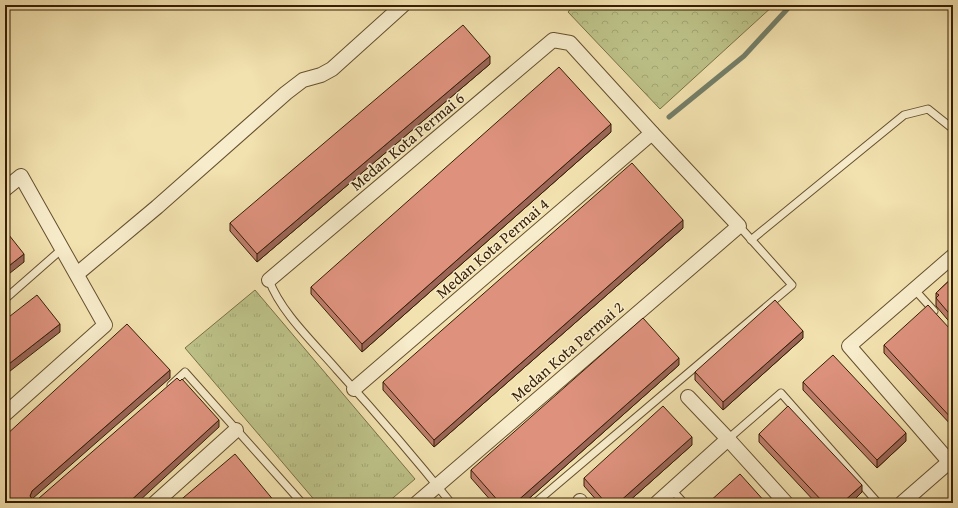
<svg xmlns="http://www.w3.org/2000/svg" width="958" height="508" font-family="'Gentium Book Plus',serif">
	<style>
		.grass { fill: url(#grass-tufts); stroke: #7a7046 }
		.forest { fill: url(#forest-crowns); stroke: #7a7046 }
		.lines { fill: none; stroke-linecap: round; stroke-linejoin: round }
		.stream { stroke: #737e68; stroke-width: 5 }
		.lane-casing { stroke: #664f2f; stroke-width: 9 }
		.street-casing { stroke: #664f2f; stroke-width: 16 }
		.lane { stroke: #f7eccb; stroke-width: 7 }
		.street { stroke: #f7eccb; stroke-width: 14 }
		.wall { fill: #bf7e6c; stroke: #371e04 }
		.shaded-wall { fill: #9b6658; stroke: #371e04 }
		.building { fill: #de927e; stroke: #371e04 }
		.labels { text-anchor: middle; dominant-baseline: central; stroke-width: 3; stroke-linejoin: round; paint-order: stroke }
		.street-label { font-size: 16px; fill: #371e04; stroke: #f7eccb }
	</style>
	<defs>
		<pattern id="grass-tufts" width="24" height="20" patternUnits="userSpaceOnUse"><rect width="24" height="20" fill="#bdc389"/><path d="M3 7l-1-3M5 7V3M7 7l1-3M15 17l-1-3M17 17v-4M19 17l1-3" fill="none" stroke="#a3a775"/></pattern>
		<pattern id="forest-crowns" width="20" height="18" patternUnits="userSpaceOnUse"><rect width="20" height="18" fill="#bdc389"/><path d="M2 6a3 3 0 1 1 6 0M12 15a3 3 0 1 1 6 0" fill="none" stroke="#a3a775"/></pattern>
	</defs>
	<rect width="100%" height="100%" fill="#f2e2af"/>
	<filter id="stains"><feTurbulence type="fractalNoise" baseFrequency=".005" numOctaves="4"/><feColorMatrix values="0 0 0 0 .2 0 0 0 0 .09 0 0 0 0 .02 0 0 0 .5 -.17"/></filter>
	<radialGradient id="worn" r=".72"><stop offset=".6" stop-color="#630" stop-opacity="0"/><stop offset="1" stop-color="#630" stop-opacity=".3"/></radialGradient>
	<path class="grass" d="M255,290L415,479L387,503H317L185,348Z"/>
	<path class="forest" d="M574,5H774L660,109L568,12Z"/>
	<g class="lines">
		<path class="stream" d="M669,117L744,56L791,5"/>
		<g class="lane-casing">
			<g id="lane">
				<path d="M751,240L904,115L928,109L953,129"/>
				<path d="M269,280C281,313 315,344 338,371C377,414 415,458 451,503"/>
				<path d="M914,289L934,311"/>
				<path d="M5,299L62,249"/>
				<path d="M171,385L185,372L302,503"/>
				<path d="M728,439L781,393L878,503"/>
				<path d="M672,490L684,503"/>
				<path d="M535,503L792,285L739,226"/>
			</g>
		</g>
		<g class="street-casing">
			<g id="street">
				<path d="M5,189L21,176L105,325L5,414"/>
				<path d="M953,256L849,346L953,466"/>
				<path d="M77,274L157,207L286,93L303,80L321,75L332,69L403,5"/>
				<path d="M269,280L553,40L570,43L652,133L739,226L417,503"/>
				<path d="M354,389L652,133"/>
				<path d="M688,397L728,439L786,503"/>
				<path d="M580,501L581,503"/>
				<path d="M155,503L236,430"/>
				<path d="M657,503L728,439"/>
				<path d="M902,503L949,462"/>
			</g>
		</g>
		<use href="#lane" class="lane"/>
		<use href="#street" class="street"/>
	</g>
	<g class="wall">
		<path d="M490,64L257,262L230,231V223Z"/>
		<path d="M611,132L362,352L311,294V287Z"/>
		<path d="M683,228L434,447L383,390V382Z"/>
		<path d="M953,277V326L936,306V293Z"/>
		<path d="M950,329L953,330V427L884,353V345Z"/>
		<path d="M803,338L723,410L695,380V372Z"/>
		<path d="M679,365L524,503H493L471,478V470Z"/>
		<path d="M803,382L906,441L877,468L803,390Z"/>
		<path d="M759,434L862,492L851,503H816L759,442Z"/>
		<path d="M692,445L627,503H599L584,486V478Z"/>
	</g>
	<g class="shaded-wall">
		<path d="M490,56V64L257,262V254Z"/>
		<path d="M611,124V132L362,352V344Z"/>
		<path d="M683,220V228L434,447V440Z"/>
		<path d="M24,254V262L5,277V269Z"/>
		<path d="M60,324V332L5,375V367Z"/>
		<path d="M803,331V338L723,410V402Z"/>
		<path d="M679,358V365L524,503H515Z"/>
		<path d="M170,370V378L32,499L30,496L32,491Z"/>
		<path d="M219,420V427L137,503H128Z"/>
		<path d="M906,433V441L877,468V460Z"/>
		<path d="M692,437V445L627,503H618Z"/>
		<path d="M862,485V492L851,503H842Z"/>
	</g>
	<g class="building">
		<path d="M463,25L490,56L257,254L230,223Z"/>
		<path d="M559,67L611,124L362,344L311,287Z"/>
		<path d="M632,163L683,220L434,440L383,382Z"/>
		<path d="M5,230L24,254L5,269Z"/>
		<path d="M953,277V318L936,298L939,295L936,293Z"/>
		<path d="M37,295L60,324L5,367V320Z"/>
		<path d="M775,300L803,331L723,402L695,372Z"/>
		<path d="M928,305L950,329L953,330V420L884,345Z"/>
		<path d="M643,318L679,358L515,503H500L471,470Z"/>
		<path d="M127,324L170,370L32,491L30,496L32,499L36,500L38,499L177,378L180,381L182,379L219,420L128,503H5V436Z"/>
		<path d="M833,355L906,433L877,460L803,382Z"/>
		<path d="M663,406L692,437L618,503H606L584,478Z"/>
		<path d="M788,406L862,485L842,503H824L759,434Z"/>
		<path d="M235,454L275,502L274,503H177Z"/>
		<path d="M740,474L766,503H708Z"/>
		<path d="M918,498L922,503H913Z"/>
	</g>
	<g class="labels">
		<g class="street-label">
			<text transform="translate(407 141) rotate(-40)">Medan Kota Permai 6</text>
			<text transform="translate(492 248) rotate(-41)">Medan Kota Permai 4</text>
			<text transform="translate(567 351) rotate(-41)">Medan Kota Permai 2</text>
		</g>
	</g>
	<rect width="958" height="508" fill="none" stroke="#f2e2af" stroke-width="20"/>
	<rect x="6" y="6" width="946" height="496" fill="none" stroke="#371e04" stroke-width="2"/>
	<rect x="10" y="10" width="938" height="488" fill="none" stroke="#371e04"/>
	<rect width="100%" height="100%" filter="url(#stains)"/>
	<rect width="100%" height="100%" fill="url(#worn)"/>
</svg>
